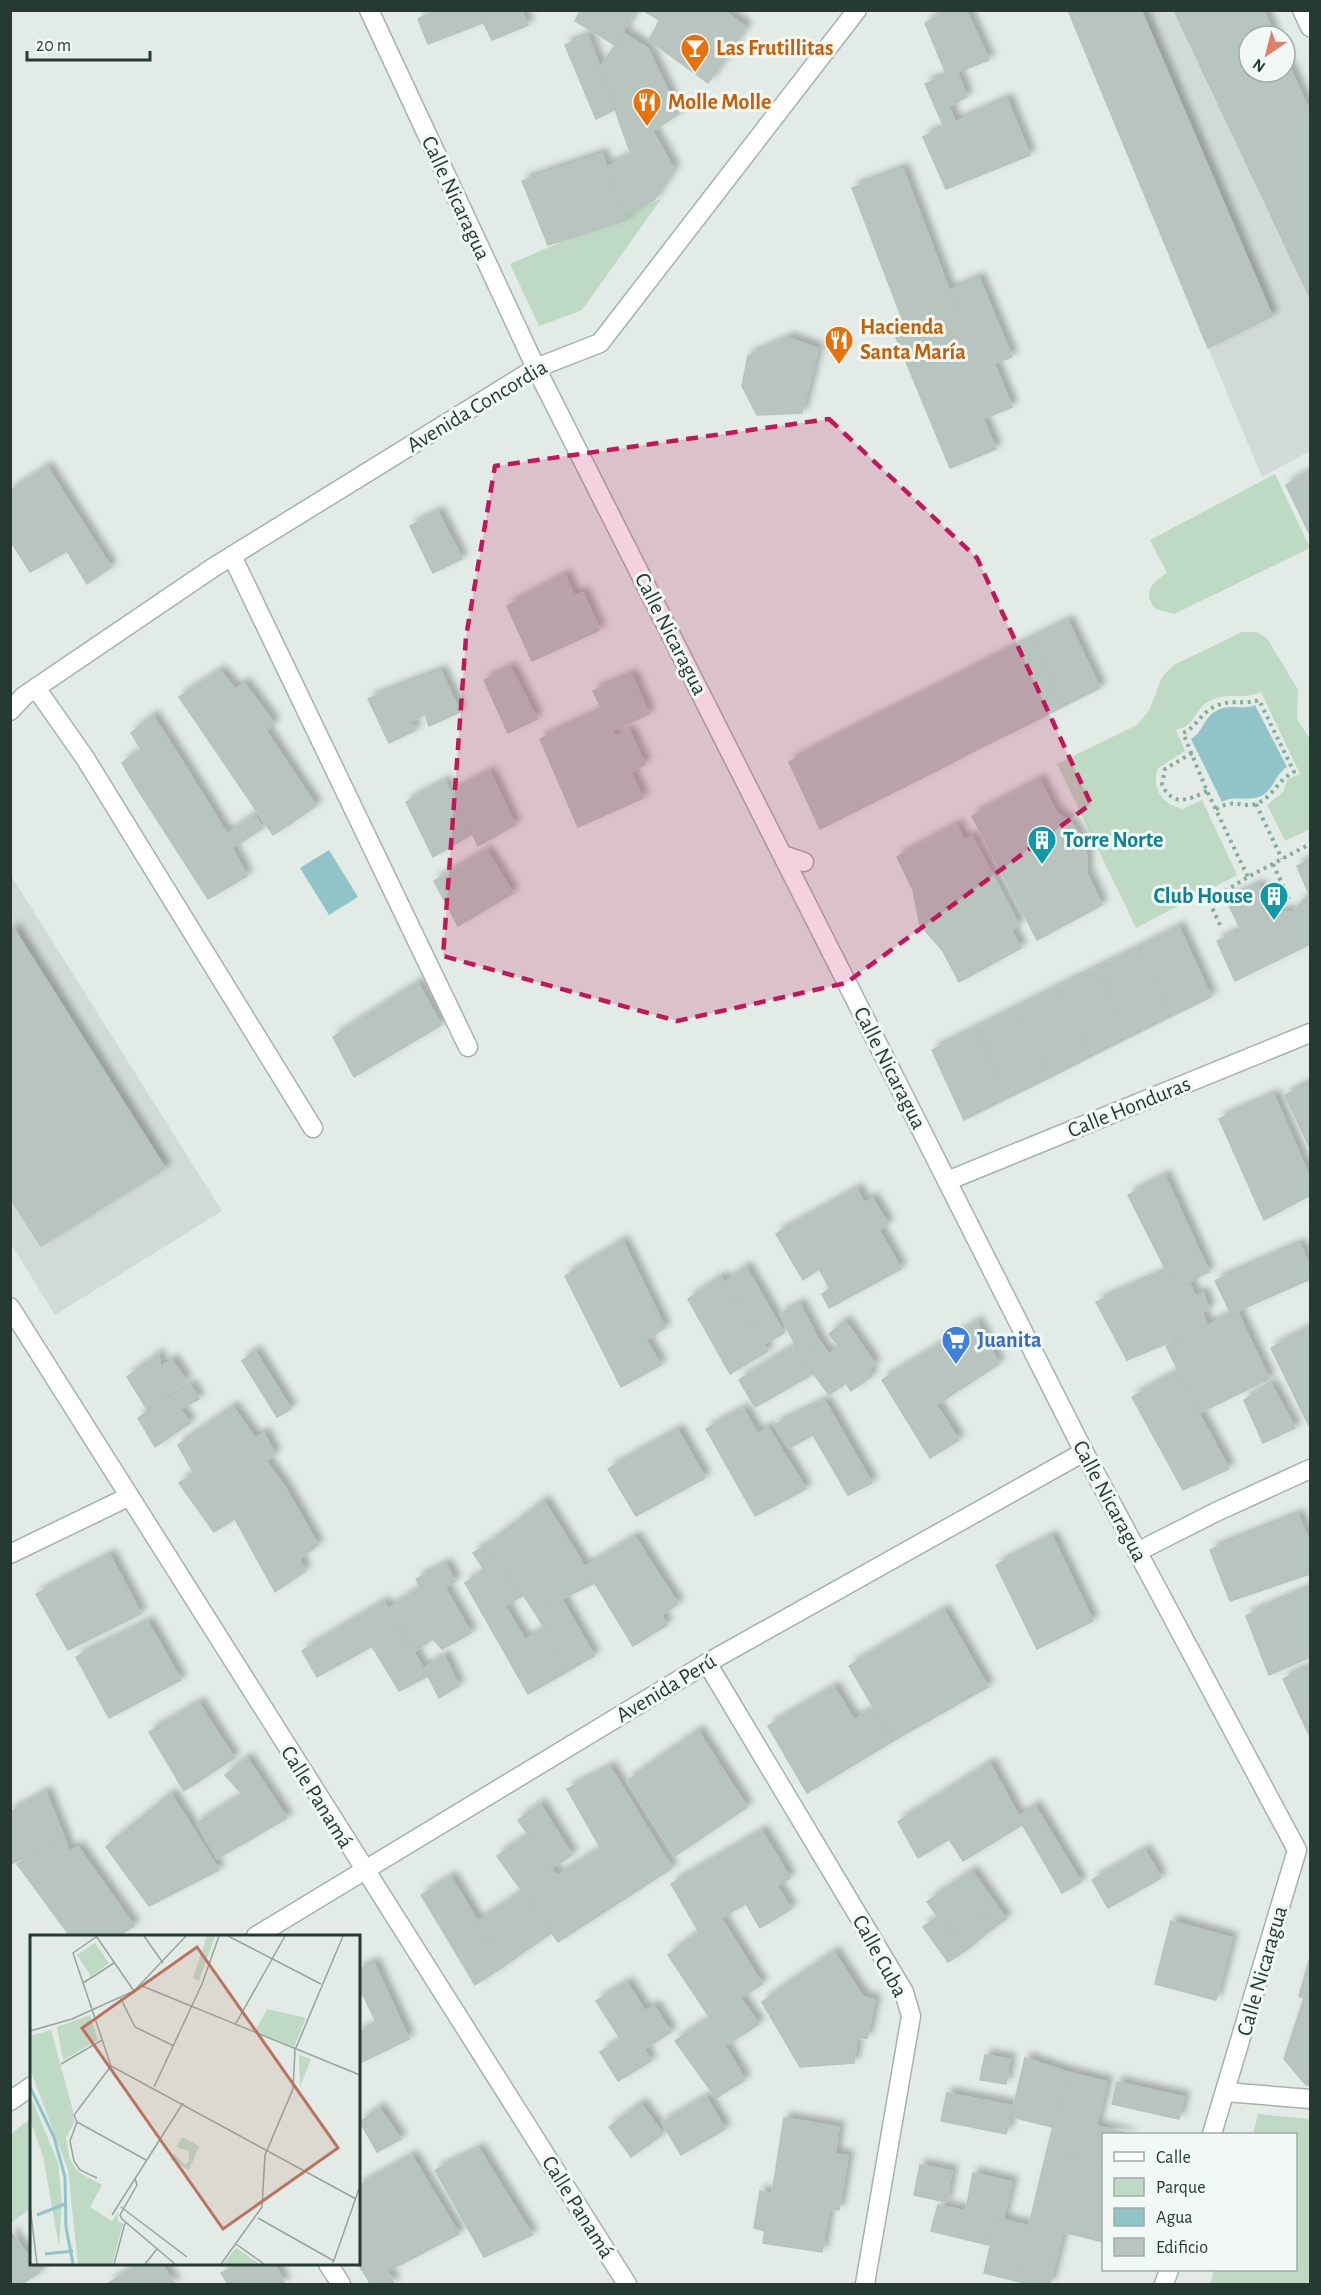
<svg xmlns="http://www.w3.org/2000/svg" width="1321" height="2295" font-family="'Alegreya Sans',sans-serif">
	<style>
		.built { fill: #d1dad5 }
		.green { fill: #bed9c4 }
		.water { fill: #91c4c9 }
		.building { fill: #b8c5bf; stroke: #b6c3bd; stroke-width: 1.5; filter: url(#shadow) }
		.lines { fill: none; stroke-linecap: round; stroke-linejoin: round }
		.service-casing { stroke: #a5b2ad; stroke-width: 21 }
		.minor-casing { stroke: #a5b2ad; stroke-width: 21 }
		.path { stroke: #87ab9d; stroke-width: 4; stroke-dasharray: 3 4.5; stroke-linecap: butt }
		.service { stroke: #fff; stroke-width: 18 }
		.minor { stroke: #fff; stroke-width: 18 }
		.marked { fill: #c2185b; fill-opacity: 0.2; stroke: #c2185b; stroke-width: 4.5; stroke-dasharray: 12 8; stroke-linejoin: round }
		.labels { text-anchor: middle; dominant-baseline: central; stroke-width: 6; stroke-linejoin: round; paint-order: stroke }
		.food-label { font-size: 22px; font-weight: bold; fill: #c56008; stroke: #f2f8f5; text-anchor: start }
		.street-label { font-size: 22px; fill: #243a33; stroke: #f2f8f5 }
		.culture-label { font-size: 22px; font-weight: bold; fill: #0d838f; stroke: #f2f8f5; text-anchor: start }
		.shop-label { font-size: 22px; font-weight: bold; fill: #366cbe; stroke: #f2f8f5; text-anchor: start }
		.inset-river { fill: none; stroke: #91c4c9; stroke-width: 3 }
		.inset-road { fill: none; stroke: #96a49e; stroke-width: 1.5 }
		.view { fill: #bb725f; fill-opacity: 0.15; stroke: #bb725f; stroke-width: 3 }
		.inset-edge { fill: none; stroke: #243a33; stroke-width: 3 }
	</style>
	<defs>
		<filter id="shadow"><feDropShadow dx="5.5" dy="-5.5" stdDeviation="3" flood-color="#0004"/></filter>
	</defs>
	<rect width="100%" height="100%" fill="#e2ebe6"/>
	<g class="built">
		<path d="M1068,11H1263L1249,36V72H1285V58L1310,112V451L1262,477Z"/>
		<path d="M10,874L222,1211L55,1315L11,1244Z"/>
	</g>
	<g class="green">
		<path d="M661,199L582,310L539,326L510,264Z"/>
		<path d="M1275,474L1310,548L1174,614L1156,609C1141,593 1152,582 1167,573L1150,540Z"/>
		<path d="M1242,632H1256L1267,638L1298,690L1297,719L1310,739V829L1285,841L1267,805L1283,792L1288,779L1300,774L1261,692C1241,701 1230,691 1211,700C1199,705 1197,716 1189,724C1185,727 1179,729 1176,730L1185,751L1158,768C1151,789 1162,804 1182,809L1202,800L1237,875L1136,928L1057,764L1137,725L1149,711L1162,677L1174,665Z"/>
		<path d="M1258,2114L1310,2119V2284H1210L1214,2270H1296V2134H1253Z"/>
		<path d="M31,2118V2208L11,2223V2134Z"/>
	</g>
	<g class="water">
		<path d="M1255,705L1287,767C1275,774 1274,790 1261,796C1248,802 1234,795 1222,802L1191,739C1202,733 1203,720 1213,713C1228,702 1242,711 1255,705Z"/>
		<path d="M329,850L358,897L329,915L300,868Z"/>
	</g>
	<g class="building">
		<path d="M436,10H490L481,14L485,22L428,44L418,19Z"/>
		<path d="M495,10H521L528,25L492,40L480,16Z"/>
		<path d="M581,10H636L615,45L575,21Z"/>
		<path d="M642,10H723L746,27L708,83L649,40L660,20Z"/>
		<path d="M948,10H966L989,60L947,76L925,23Z"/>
		<path d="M1068,10H1141L1272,316L1208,348Z"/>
		<path d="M1174,10H1263L1275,36H1249V72H1285V58L1310,112V298Z"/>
		<path d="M624,33L648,49L679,114L628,146L600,67Z"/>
		<path d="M588,36L616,109L596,119L565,45Z"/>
		<path d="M957,72L967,97L949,106L955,122L944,127L925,84Z"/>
		<path d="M1007,99L1030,155L946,189L923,137Z"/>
		<path d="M652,130L674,169L654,200L625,216L607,167L632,154L628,146Z"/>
		<path d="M602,154L626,220L548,245L522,181Z"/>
		<path d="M903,169L956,308L906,329L852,188Z"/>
		<path d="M979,278L1012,357L994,363L1012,407L983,419L996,449L950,468L894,333L956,308L948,291Z"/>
		<path d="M789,338L818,349L802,413L757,415L742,386L748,356Z"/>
		<path d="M47,467L111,567L87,584L67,551L30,572L10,540V491Z"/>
		<path d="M1310,472V535L1286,485Z"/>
		<path d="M438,512L462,559L433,573L410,526Z"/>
		<path d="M565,575L574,595L583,593L600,630L532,661L507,606Z"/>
		<path d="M1068,621L1100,688L1062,707L1031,639Z"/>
		<path d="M1031,639L1062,707L1023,727L991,659Z"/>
		<path d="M991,659L1023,727L980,748L949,681Z"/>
		<path d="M511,668L537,719L508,733L484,680Z"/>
		<path d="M220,671L235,689L244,683L274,723L266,731L316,806L273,835L179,697Z"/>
		<path d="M441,671L460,712L429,726L425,714L410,722L416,730L389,743L368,699Z"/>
		<path d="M632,675L649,714L612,731L593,691Z"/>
		<path d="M949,681L980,748L940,769L909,701Z"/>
		<path d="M909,701L940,769L900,789L868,721Z"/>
		<path d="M602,710L615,737L629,730L645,764L631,772L643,798L578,827L540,739Z"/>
		<path d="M153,716L180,758L136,787L122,763L141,749L131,733Z"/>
		<path d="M868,721L900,789L860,809L829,741Z"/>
		<path d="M829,741L860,809L820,829L789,762Z"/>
		<path d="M180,758L227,834L254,815L263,828L232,848L247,876L208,899L136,787Z"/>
		<path d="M490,772L515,825L478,846L452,792Z"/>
		<path d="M1040,780L1056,812L1072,824L1081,838L1087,856V874L1102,905L1037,940L972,816Z"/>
		<path d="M445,781L472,834L433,857L406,802Z"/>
		<path d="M957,825L964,840L972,836L1019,925L1011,930L1021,948L959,982L943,951L920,925L913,890L897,857Z"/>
		<path d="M487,851L513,893L458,926L434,881Z"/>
		<path d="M1310,859V944L1235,981L1217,941L1241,930L1226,900L1259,885L1272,913L1293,912L1309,894L1297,866Z"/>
		<path d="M1179,927L1211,997L1170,1017L1139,948Z"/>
		<path d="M14,929L165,1168L41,1246L10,1198V931Z"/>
		<path d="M1139,948L1170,1017L1130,1037L1098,968Z"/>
		<path d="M1098,968L1130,1037L1090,1057L1059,987Z"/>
		<path d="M418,983L441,1025L354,1077L333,1037Z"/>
		<path d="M1059,987L1090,1057L1049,1078L1017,1008Z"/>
		<path d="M1017,1008L1049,1078L1008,1098L977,1028Z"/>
		<path d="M977,1028L1008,1098L964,1120L932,1050Z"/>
		<path d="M1310,1083V1148L1285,1095Z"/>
		<path d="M1274,1095L1310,1178V1195L1264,1220L1219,1119Z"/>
		<path d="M1165,1176L1209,1272L1175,1288L1128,1195Z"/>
		<path d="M857,1189L864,1203L872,1198L888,1224L879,1230L901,1269L829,1308L822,1294L830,1289L819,1269L803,1280L776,1234Z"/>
		<path d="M623,1241L665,1328L646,1340L661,1365L621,1387L565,1276Z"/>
		<path d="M1300,1244L1310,1267V1279L1231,1314L1215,1281Z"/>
		<path d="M746,1267L784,1333L764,1344L725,1282Z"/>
		<path d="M1167,1271L1175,1288L1189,1282L1195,1296L1203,1293L1209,1309L1202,1313L1208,1326L1127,1360L1096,1302Z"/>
		<path d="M721,1277L768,1351L730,1374L688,1299Z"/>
		<path d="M800,1304L818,1339L798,1351L780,1314Z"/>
		<path d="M1237,1311L1269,1379L1199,1413L1166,1346Z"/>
		<path d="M845,1321L875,1364L869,1369L872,1376L851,1391L846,1383L829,1395L799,1354L818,1339L829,1355L839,1346L829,1334Z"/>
		<path d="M977,1322L999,1364L936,1405L959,1440L930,1458L882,1380Z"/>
		<path d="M1310,1328V1428L1271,1348Z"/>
		<path d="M795,1346L813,1374L755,1407L739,1380Z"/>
		<path d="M255,1351L291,1409L277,1417L242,1361Z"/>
		<path d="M159,1354L160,1367L172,1360L186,1380L148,1411L127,1377Z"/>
		<path d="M1177,1372L1229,1469L1183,1490L1132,1397Z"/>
		<path d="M1271,1384L1295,1428L1263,1443L1244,1400Z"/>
		<path d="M190,1385L199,1399L180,1409L190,1423L155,1447L138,1418Z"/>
		<path d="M825,1401L872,1483L848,1495L813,1435L789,1448L774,1425Z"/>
		<path d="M233,1407L255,1438L194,1474L178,1445Z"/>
		<path d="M743,1409L758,1434L768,1427L806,1489L755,1516L706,1429Z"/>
		<path d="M678,1430L705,1478L636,1516L608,1469Z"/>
		<path d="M264,1433L275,1454L266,1461L285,1487L214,1532L179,1483Z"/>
		<path d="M285,1487L318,1545L299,1559L305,1571L275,1592L235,1519Z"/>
		<path d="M544,1501L595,1583L551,1604L547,1595L530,1605L488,1544Z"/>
		<path d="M1298,1515L1310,1543V1574L1230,1601L1210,1550Z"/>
		<path d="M1052,1536L1093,1621L1037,1649L996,1565Z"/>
		<path d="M635,1537L678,1604L661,1615L667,1625L633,1646L585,1567Z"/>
		<path d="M488,1544L522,1596L505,1606L525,1640L545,1628L570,1670L528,1694L465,1583L485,1571L473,1553Z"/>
		<path d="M110,1555L141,1614L68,1650L36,1594Z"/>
		<path d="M446,1564L455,1581L445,1588L471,1633L442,1649L433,1639L414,1652L388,1609L420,1588L416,1579Z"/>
		<path d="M1310,1588V1657L1269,1675L1246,1616Z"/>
		<path d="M547,1595L551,1604L561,1598L594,1656L570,1670L530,1605Z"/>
		<path d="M384,1602L428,1676L399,1691L372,1646L317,1677L302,1651Z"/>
		<path d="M944,1610L988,1687L893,1741L849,1666Z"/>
		<path d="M148,1622L181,1680L109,1718L76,1657Z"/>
		<path d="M444,1656L459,1686L439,1698L424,1668Z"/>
		<path d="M1310,1667V1737L1283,1679Z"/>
		<path d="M834,1687L854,1720L873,1708L893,1741L807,1793L768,1726Z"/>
		<path d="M199,1703L234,1758L184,1791L149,1732Z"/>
		<path d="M698,1731L747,1807L675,1856L627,1781Z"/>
		<path d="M247,1758L287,1818L217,1859L197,1823L243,1795L225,1775Z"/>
		<path d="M990,1763L1023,1824L963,1861L949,1839L918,1858L898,1822Z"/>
		<path d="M610,1767L672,1868L558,1942L497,1856L528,1835L557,1876L601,1849L567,1789Z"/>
		<path d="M46,1792L64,1837L10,1865V1812Z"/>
		<path d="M171,1794L219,1870L149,1906L106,1847Z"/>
		<path d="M540,1804L572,1855L551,1868L518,1820Z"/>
		<path d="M1035,1806L1081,1882L1062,1893L1018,1817Z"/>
		<path d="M762,1831L790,1878L721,1918L762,1984L710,2018L668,1955L699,1932L671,1884Z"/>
		<path d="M64,1837L69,1851L78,1847L134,1926L118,1936H70L17,1864Z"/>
		<path d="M1145,1850L1161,1878L1108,1908L1092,1880Z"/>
		<path d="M972,1871L1006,1919L993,1928L978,1906L948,1926L965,1951L948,1962L923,1927L938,1917L927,1902Z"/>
		<path d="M451,1877L504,1966L475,1985L421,1895Z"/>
		<path d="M777,1886L791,1909L760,1928L746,1904Z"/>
		<path d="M523,1891L551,1933L504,1966L477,1922Z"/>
		<path d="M978,1906L993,1928L965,1951L948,1926Z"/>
		<path d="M1171,1921L1232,1938L1216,2000L1155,1984Z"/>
		<path d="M834,1952L863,1997L875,2000L867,2038L857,2039L854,2063L800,2067L762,2002Z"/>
		<path d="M1309,1961H1310V2001L1299,1996Z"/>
		<path d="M374,1963L409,2039L362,2062L358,2055V2033L377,2024L363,1995L358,1997V1970Z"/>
		<path d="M627,1983L645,2011L654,2006L671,2032L644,2049L651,2061L618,2081L600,2052L621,2040L596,2001Z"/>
		<path d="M740,1998L759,2024L725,2046L745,2080L716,2098L675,2041Z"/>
		<path d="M1304,1998L1310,2001V2085H1306L1284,2059Z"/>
		<path d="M985,2055L1010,2059L1006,2084L980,2080Z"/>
		<path d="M1025,2058L1067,2072L1053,2127L1011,2117Z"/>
		<path d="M1067,2072L1107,2082L1096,2126L1131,2134H1104V2164L1047,2150Z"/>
		<path d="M1117,2082L1184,2097L1179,2119L1112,2104Z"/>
		<path d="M947,2093L1014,2106L1006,2134L941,2121Z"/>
		<path d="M706,2097L725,2129L681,2155L662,2123Z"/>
		<path d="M641,2104L663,2134L631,2157L609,2127Z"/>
		<path d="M379,2108L401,2139L377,2152L360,2122Z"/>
		<path d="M784,2118L839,2127L835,2154L848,2156L839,2210L829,2209L822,2252L763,2243L765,2231L754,2228L760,2191L772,2194Z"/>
		<path d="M479,2149L532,2235L484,2257L435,2170Z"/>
		<path d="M1047,2150L1104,2164V2242L1063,2232L1050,2284H1030L1016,2281Z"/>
		<path d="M412,2156L459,2234L369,2281L358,2264V2186Z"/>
		<path d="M920,2165L952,2171L946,2202L914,2195Z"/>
		<path d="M973,2173L1012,2182L1003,2220L966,2211Z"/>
		<path d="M938,2205L997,2218L989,2245L931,2231Z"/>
		<path d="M997,2218L1029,2226L1016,2281L984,2273Z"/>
		<path d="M11,2232L40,2272L22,2284H10Z"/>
		<path d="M140,2264H161L175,2284H107Z"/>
		<path d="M239,2264H246L258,2284H228L221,2273Z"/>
		<path d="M246,2264H274L285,2284H258Z"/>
		<path d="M388,2271L394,2284H370L369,2281Z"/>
	</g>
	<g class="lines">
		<g class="service-casing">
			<g id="service">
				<path d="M1302,10L1310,27"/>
				<path d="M232,556L468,1047"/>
				<path d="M36,688L85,758L313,1128"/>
				<path d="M783,855L804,862"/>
				<path d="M1137,1552L1216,1512L1310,1469"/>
				<path d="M328,2264L341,2284"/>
			</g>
		</g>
		<g class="minor-casing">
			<g id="minor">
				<path d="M369,10L536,368L1084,1452L1297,1850L1212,2134"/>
				<path d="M10,711L24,696L214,567L536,368L600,343L857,10"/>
				<path d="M947,1181L1310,1033"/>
				<path d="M10,1307L627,2284"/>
				<path d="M10,1554L128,1497"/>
				<path d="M707,1663L904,1992L911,2016L865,2284"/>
				<path d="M256,1936L707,1663L1084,1452"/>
				<path d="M1226,2092L1310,2099"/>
				<path d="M10,2101L32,2086"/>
				<path d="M1164,2284L1169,2270"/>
			</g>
		</g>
		<g class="path">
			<path d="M1192,753L1165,769L1162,785C1173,807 1188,800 1207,791"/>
			<path d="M1256,804L1282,859"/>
			<path d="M1216,809C1219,808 1225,804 1229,804C1239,802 1247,808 1258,803C1274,796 1278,779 1294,772L1259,700C1245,705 1230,699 1216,706C1201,712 1197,727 1183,733L1207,791L1248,877"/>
			<path d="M1273,864L1289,899"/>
			<path d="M1220,925L1209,901L1248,877L1310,844"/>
		</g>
		<use href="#service" class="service"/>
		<use href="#minor" class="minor"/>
	</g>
	<path class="marked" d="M829,419L977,558L1091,804L846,983L677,1021L443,956L466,637L495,466Z"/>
	<defs>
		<g id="bar-pin" transform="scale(1.5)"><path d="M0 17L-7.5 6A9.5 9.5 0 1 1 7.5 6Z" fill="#e8710a" stroke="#f2f8f5"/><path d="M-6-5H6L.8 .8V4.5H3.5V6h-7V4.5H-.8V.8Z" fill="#fff"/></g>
		<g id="restaurant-pin" transform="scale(1.5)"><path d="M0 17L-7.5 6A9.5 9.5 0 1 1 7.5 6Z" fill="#e8710a" stroke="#f2f8f5"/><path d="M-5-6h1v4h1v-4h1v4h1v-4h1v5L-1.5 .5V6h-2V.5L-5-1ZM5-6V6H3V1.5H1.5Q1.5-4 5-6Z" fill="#fff"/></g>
		<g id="building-pin" transform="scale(1.5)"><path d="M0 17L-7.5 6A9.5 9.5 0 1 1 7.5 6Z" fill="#0f9aa8" stroke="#f2f8f5"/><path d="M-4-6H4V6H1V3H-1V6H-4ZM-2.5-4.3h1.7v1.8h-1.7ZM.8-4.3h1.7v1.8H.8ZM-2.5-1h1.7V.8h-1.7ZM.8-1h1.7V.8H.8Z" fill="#fff"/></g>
		<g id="supermarket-pin" transform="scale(1.5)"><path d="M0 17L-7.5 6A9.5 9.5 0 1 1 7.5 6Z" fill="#3f7fe0" stroke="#f2f8f5"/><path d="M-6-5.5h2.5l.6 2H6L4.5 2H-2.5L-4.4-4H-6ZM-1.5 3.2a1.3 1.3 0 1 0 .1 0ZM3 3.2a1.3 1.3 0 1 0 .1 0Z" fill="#fff"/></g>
	</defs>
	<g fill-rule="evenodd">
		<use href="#bar-pin" x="695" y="48"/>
		<use href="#restaurant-pin" x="647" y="102"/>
		<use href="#restaurant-pin" x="839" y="340"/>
		<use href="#building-pin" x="1042" y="840"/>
		<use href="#building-pin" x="1274" y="896"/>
		<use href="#supermarket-pin" x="956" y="1340"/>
	</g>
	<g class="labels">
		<g class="food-label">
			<text x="716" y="48">Las Frutillitas</text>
			<text x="668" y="102">Molle Molle</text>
			<text x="860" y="327">Hacienda<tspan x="860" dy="25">Santa María</tspan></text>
		</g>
		<g class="street-label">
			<text transform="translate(456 198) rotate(65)">Calle Nicaragua</text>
			<text transform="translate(477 406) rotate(-31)">Avenida Concordia</text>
			<text transform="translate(671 634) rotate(63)">Calle Nicaragua</text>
			<text transform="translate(890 1068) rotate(63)">Calle Nicaragua</text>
			<text transform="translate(1129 1107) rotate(-22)">Calle Honduras</text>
			<text transform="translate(1110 1501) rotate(62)">Calle Nicaragua</text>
			<text transform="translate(666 1688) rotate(-31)">Avenida Perú</text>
			<text transform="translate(317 1797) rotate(58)">Calle Panamá</text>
			<text transform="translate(880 1956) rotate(61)">Calle Cuba</text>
			<text transform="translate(1262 1971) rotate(-74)">Calle Nicaragua</text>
			<text transform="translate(578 2207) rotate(58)">Calle Panamá</text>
		</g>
		<g class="culture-label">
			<text x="1063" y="840">Torre Norte</text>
			<text x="1253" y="896" text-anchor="end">Club House</text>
		</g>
		<g class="shop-label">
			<text x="977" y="1340">Juanita</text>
		</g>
	</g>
	<g transform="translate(30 1935)">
		<rect width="330" height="330" fill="#e2ebe6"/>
		<path d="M177,1H185L169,46L163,43ZM65,8L79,28L61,41L47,20ZM237,74L276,83L264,112L225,96ZM60,80L68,105L33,125L27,92ZM21,95L43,176L44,188L36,203L40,225L48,237L72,250L60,272L82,286L88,277V286L93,289L82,329H48L38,235L0,134V101ZM269,120L281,124L270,152ZM1,162L28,228L32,268L29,311L13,221L0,185ZM152,202L169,211L159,235L140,225L144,218L155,230L159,226V216L146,212ZM206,313L208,314L229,329H193Z" fill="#bed9c4"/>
		<path class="inset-river" d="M0,152L24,202L35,242L36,292L43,329M7,280L35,269M15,319L43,316"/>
		<path class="inset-road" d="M66,1L104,56M114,1L133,28M198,1L291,49M66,2L43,18L81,131L326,264M53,48L84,28M112,51L330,140M90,62L105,92L144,111M205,90L255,1M0,96L42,84L104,56L156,1M31,129L72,105M81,131L44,180L47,187L116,225M124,152L172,49L189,1M47,187L40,206L44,226L50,235L67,243M105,243L107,250L90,280L92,284L145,329M0,271L7,329M91,272L157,322M82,280L153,168M228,283L304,326M206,309L234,329M303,328L330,251M84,329L95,288M115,329L127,314M191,329L232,272L235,220L263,154L265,115L313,1"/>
		<path class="view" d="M167,12L308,213L193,294L52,93Z"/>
		<rect width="330" height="330" class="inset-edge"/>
	</g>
	<rect width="1321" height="2295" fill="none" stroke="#243a33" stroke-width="24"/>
	<rect x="1102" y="2133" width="195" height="138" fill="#f2f8f5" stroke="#a0aca7" stroke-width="1.5"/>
	<rect x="1114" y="2152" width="30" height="9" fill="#ffffff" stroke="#a0aca7" stroke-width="1.5"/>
	<text x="1156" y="2163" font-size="18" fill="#243a33">Calle</text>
	<rect x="1114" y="2178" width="30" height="18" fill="#bed9c4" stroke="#a0aca7" stroke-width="1.5"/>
	<text x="1156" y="2193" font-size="18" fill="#243a33">Parque</text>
	<rect x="1114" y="2208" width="30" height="18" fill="#91c4c9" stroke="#a0aca7" stroke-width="1.5"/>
	<text x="1156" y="2223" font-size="18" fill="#243a33">Agua</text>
	<rect x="1114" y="2238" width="30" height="18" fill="#b8c5bf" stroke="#a0aca7" stroke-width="1.5"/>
	<text x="1156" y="2253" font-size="18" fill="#243a33">Edificio</text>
	<g transform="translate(1267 54) rotate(215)"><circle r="28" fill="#f2f8f5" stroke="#a0aca7" stroke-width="1.5"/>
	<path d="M0-4.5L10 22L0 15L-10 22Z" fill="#e1806a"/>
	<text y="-9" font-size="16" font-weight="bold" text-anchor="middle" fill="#243a33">N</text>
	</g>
	<path d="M27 51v9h123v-9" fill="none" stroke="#243a33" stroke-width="3"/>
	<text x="36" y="51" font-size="18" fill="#243a33" stroke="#f2f8f5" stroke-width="4.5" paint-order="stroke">20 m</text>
</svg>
